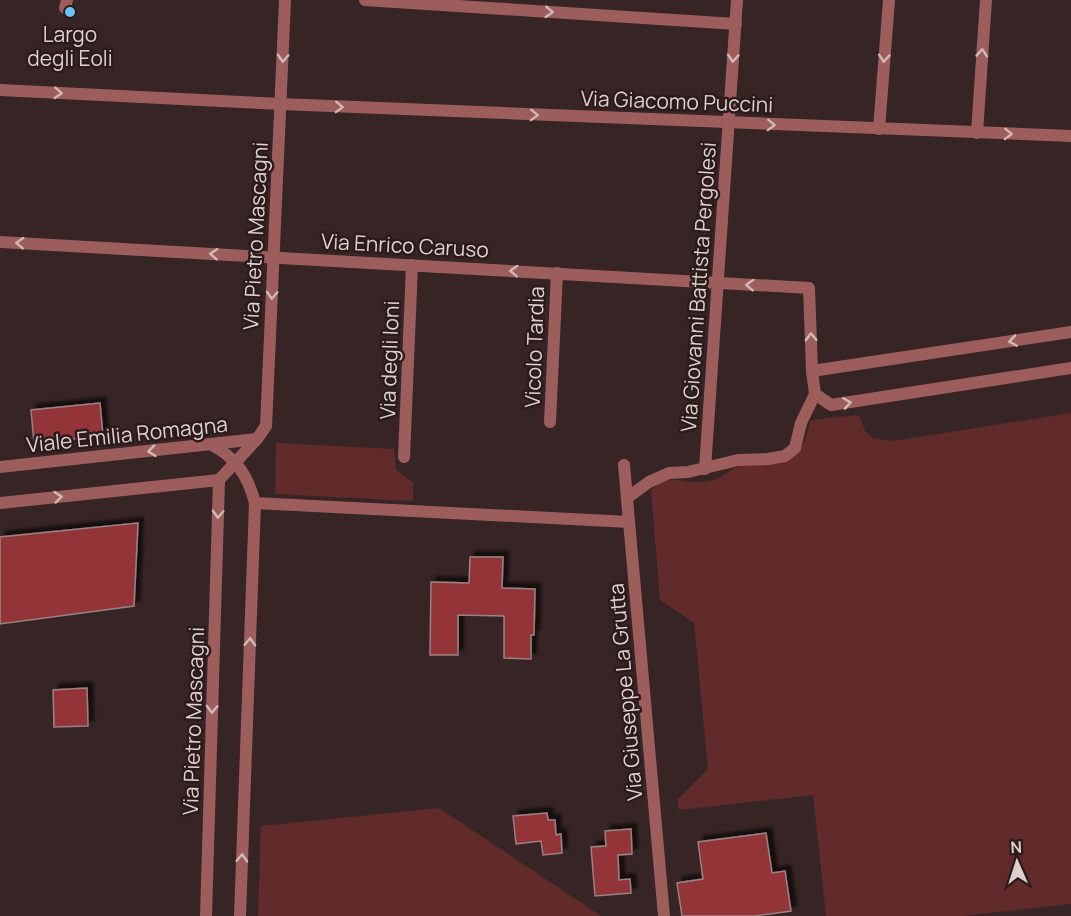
<svg xmlns="http://www.w3.org/2000/svg" width="1071" height="916" font-family="Manrope,sans-serif">
	<style>
		.green { fill: #612b2c }
		.building { fill: #933438; stroke: #998281; stroke-width: 1.5; filter: url(#shadow) }
		.lines { fill: none; stroke-linecap: round; stroke-linejoin: round }
		.minor { stroke: #9d5d5c; stroke-width: 12 }
		.oneway { stroke: #d0bab9 }
		.poi-dot { fill: #68c4f0; stroke: #2c1b1a; stroke-width: 2 }
		.labels { text-anchor: middle; dominant-baseline: central; stroke-width: 5; stroke-linejoin: round; paint-order: stroke }
		.poi-label { font-size: 21px; fill: #ddd1d0; stroke: #2c1b1a }
		.street-label { font-size: 21px; fill: #ddd1d0; stroke: #2c1b1a }
	</style>
	<defs>
		<filter id="shadow"><feDropShadow dx="5.5" dy="-5.5" stdDeviation="1.5" flood-color="#0009"/></filter>
	</defs>
	<rect width="100%" height="100%" fill="#372424"/>
	<g class="green">
		<path d="M1071,413V904L963,916H826L813,795L679,810L677,800L708,769L694,623L660,600L651,490C674,471 678,485 703,482C721,481 726,471 740,466C759,460 787,469 800,450C805,443 808,428 811,420L859,415L865,431L872,438L893,441Z"/>
		<path d="M276,443L394,449L396,469L405,477L413,482V501L275,494Z"/>
		<path d="M439,808L601,916H258L261,826Z"/>
	</g>
	<g class="building">
		<path d="M100,403L103,436L34,443L31,410Z"/>
		<path d="M138,523L134,606L0,624V537Z"/>
		<path d="M470,557H503L502,588L535,589L534,635H531V659L504,658V616L458,615V655H430L431,582L469,583Z"/>
		<path d="M87,688L88,726L54,727L53,690Z"/>
		<path d="M547,813L548,820H555L556,835L561,834L562,853L543,855L541,841L516,844L513,816Z"/>
		<path d="M631,829L632,854L618,855L619,880L630,879L631,893L595,896L591,847L606,846L605,831Z"/>
		<path d="M766,833L772,873L785,871L791,911L755,916H682L677,883L703,879L698,842Z"/>
	</g>
	<g class="lines">
		<g class="minor">
			<path d="M365,0L736,24"/>
			<path d="M65,8L67,0"/>
			<path d="M0,90L281,104L1071,136"/>
			<path d="M879,129L889,0"/>
			<path d="M977,133L986,0"/>
			<path d="M0,242L809,288L812,371L1071,332"/>
			<path d="M812,371L815,394L831,405L1071,368"/>
			<path d="M550,422L557,273"/>
			<path d="M210,444C236,457 248,476 255,503L240,916"/>
			<path d="M404,457L412,265"/>
			<path d="M624,465L664,916"/>
			<path d="M0,467L257,439"/>
			<path d="M705,469L737,0"/>
			<path d="M627,498L649,482L669,473L688,472L738,460L768,459L785,456L795,448L801,423L815,394"/>
			<path d="M0,503L219,480"/>
			<path d="M255,503L629,522"/>
			<path d="M206,916L219,480L257,439L266,426L285,0"/>
		</g>
	</g>
	<defs><path id="oneway-chevron" d="M-2-3.5L2.5 0L-2 3.5" fill="none" stroke-width="1.6" stroke-linecap="round" stroke-linejoin="round" transform="scale(1.5)"/></defs>
	<g class="oneway">
		<use href="#oneway-chevron" transform="translate(549 12) rotate(4)"/>
		<use href="#oneway-chevron" transform="translate(982 53) rotate(-86)"/>
		<use href="#oneway-chevron" transform="translate(283 58) rotate(93)"/>
		<use href="#oneway-chevron" transform="translate(733 58) rotate(94)"/>
		<use href="#oneway-chevron" transform="translate(884 58) rotate(94)"/>
		<use href="#oneway-chevron" transform="translate(58 93) rotate(3)"/>
		<use href="#oneway-chevron" transform="translate(339 107) rotate(2)"/>
		<use href="#oneway-chevron" transform="translate(534 115) rotate(2)"/>
		<use href="#oneway-chevron" transform="translate(771 125) rotate(2)"/>
		<use href="#oneway-chevron" transform="translate(1008 134) rotate(2)"/>
		<use href="#oneway-chevron" transform="translate(20 243) rotate(-177)"/>
		<use href="#oneway-chevron" transform="translate(214 254) rotate(-177)"/>
		<use href="#oneway-chevron" transform="translate(514 271) rotate(-177)"/>
		<use href="#oneway-chevron" transform="translate(750 285) rotate(-177)"/>
		<use href="#oneway-chevron" transform="translate(272 295) rotate(93)"/>
		<use href="#oneway-chevron" transform="translate(811 337) rotate(-92)"/>
		<use href="#oneway-chevron" transform="translate(1013 341) rotate(171)"/>
		<use href="#oneway-chevron" transform="translate(847 403) rotate(-9)"/>
		<use href="#oneway-chevron" transform="translate(152 451) rotate(174)"/>
		<use href="#oneway-chevron" transform="translate(58 497) rotate(-6)"/>
		<use href="#oneway-chevron" transform="translate(218 514) rotate(92)"/>
		<use href="#oneway-chevron" transform="translate(250 642) rotate(-88)"/>
		<use href="#oneway-chevron" transform="translate(212 709) rotate(92)"/>
		<use href="#oneway-chevron" transform="translate(242 858) rotate(-88)"/>
	</g>
	<circle class="poi-dot" cx="70" cy="12" r="6"/>
	<g class="labels">
		<g class="poi-label">
			<text x="70" y="34">Largo<tspan x="70" dy="24">degli Eoli</tspan></text>
		</g>
		<g class="street-label">
			<text transform="translate(677 101) rotate(2)">Via Giacomo Puccini</text>
			<text transform="translate(255 236) rotate(-87)">Via Pietro Mascagni</text>
			<text transform="translate(405 245) rotate(3)">Via Enrico Caruso</text>
			<text transform="translate(698 287) rotate(-86)">Via Giovanni Battista Pergolesi</text>
			<text transform="translate(534 347) rotate(-88)">Vicolo Tardia</text>
			<text transform="translate(389 360) rotate(-88)">Via degli Ioni</text>
			<text transform="translate(127 434) rotate(-6)">Viale Emilia Romagna</text>
			<text transform="translate(625 692) rotate(-95)">Via Giuseppe La Grutta</text>
			<text transform="translate(193 721) rotate(-88)">Via Pietro Mascagni</text>
		</g>
	</g>
	<g transform="translate(1017 862) rotate(357)" stroke="#2c1b1a" stroke-width="4.5" paint-order="stroke">
	<path d="M0-4.5L10 22L0 15L-10 22Z" fill="#ddd1d0"/>
	<text y="-9" font-size="16" font-weight="bold" text-anchor="middle" fill="#ddd1d0">N</text>
	</g>
</svg>
